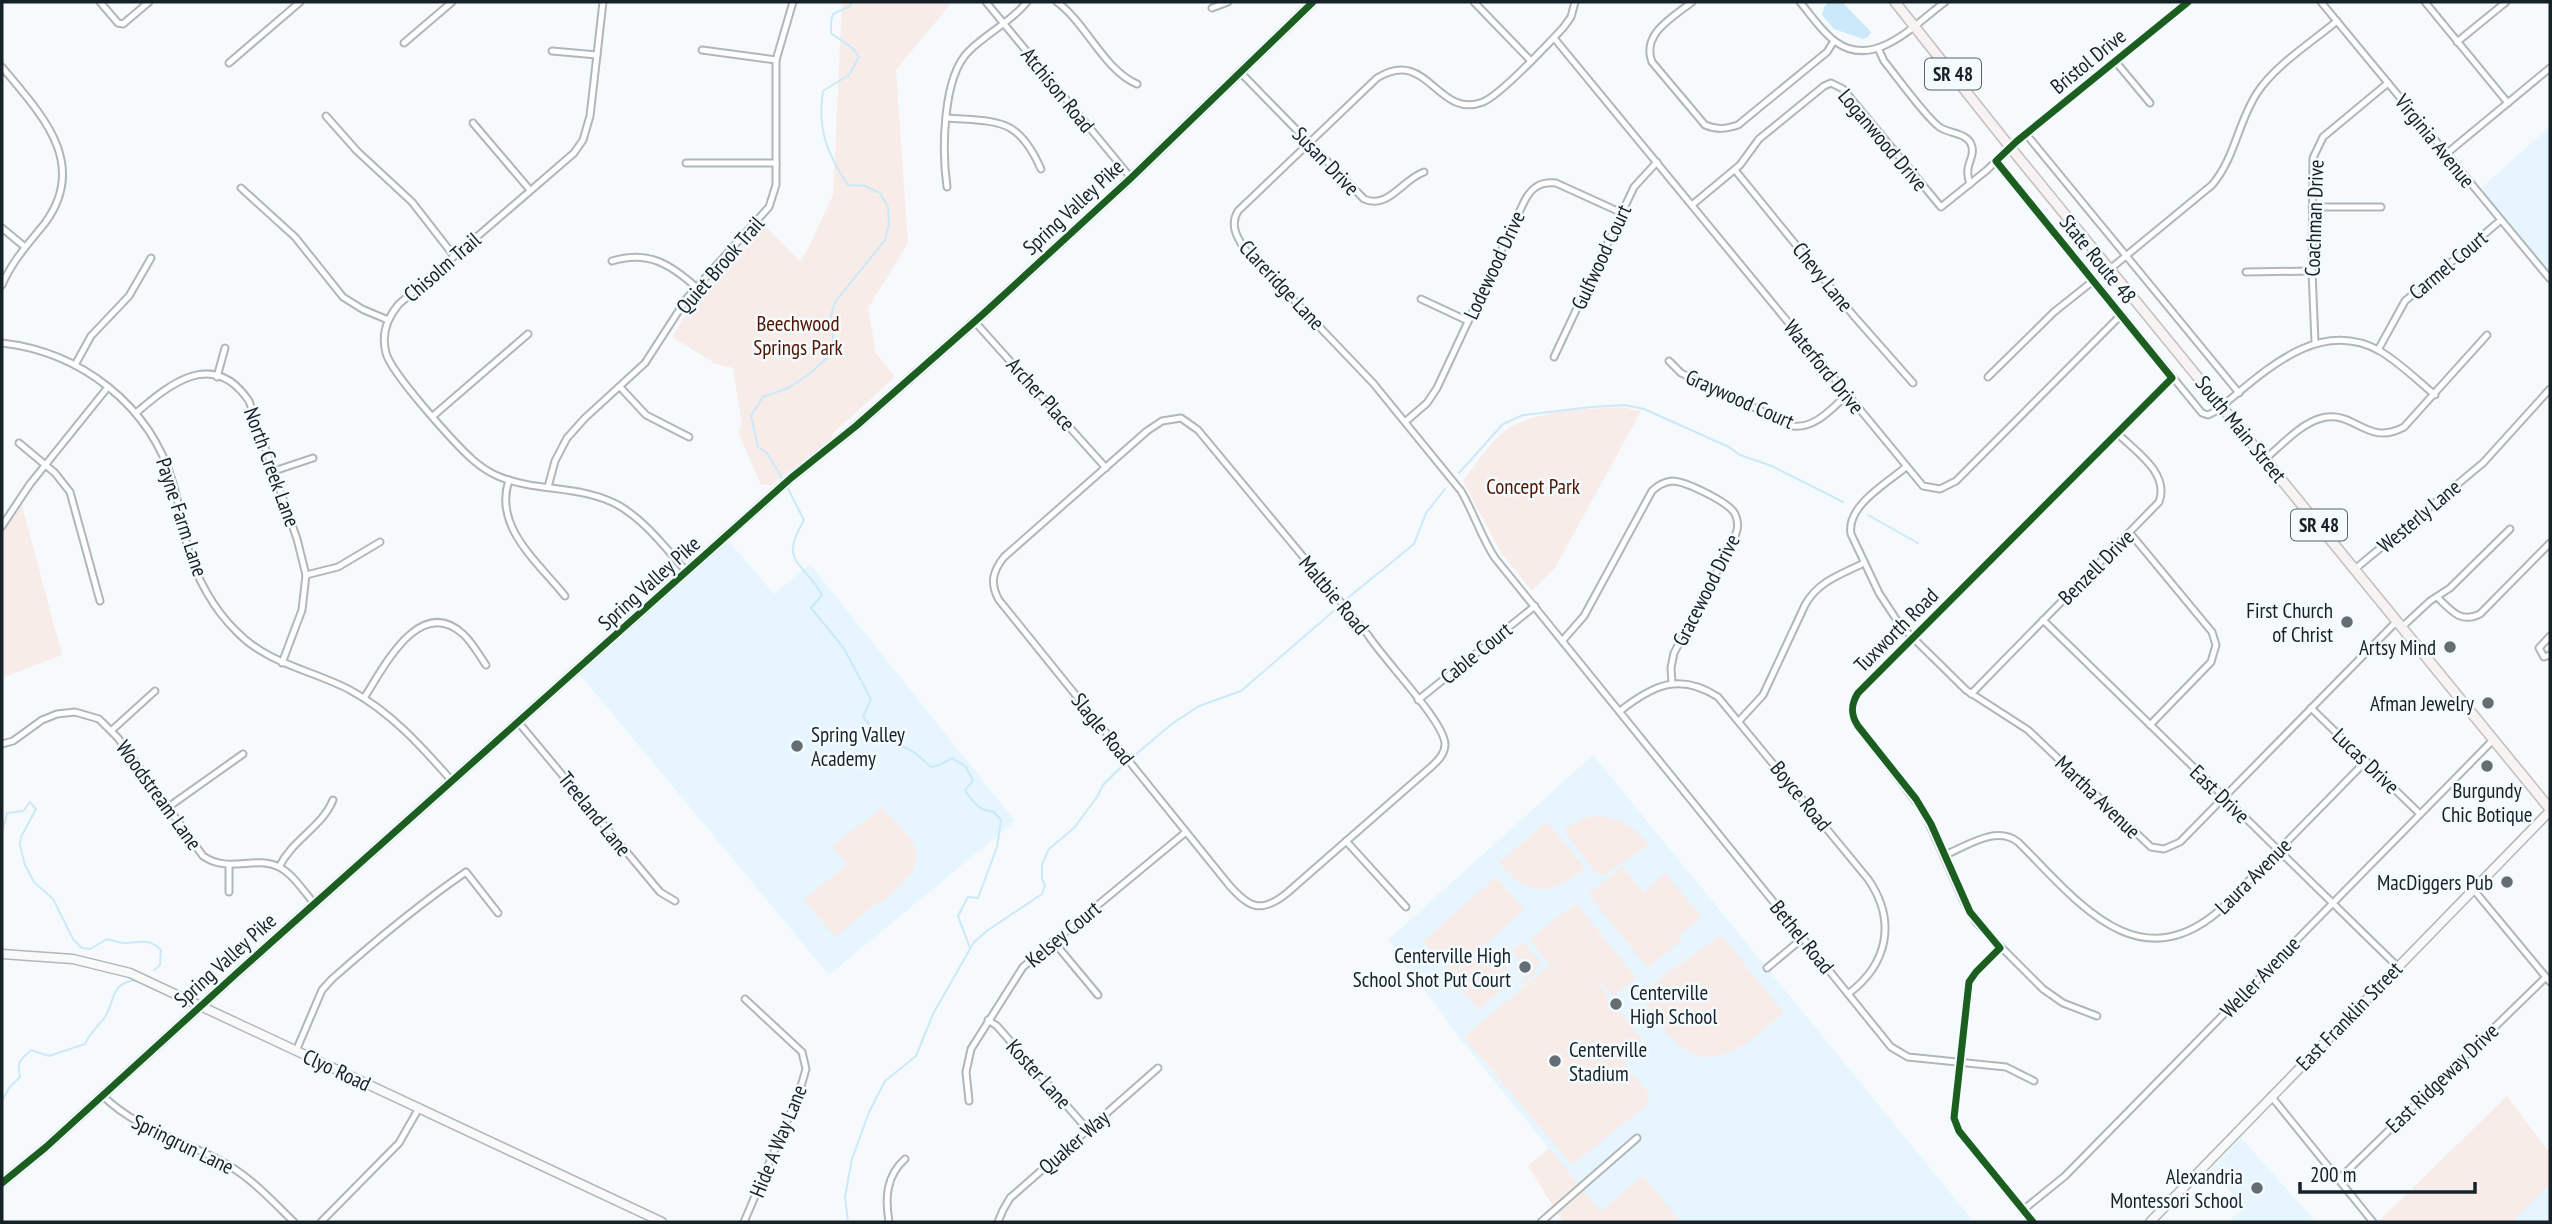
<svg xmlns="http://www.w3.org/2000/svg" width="2552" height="1224" font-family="'PT Sans Narrow',sans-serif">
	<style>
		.built { fill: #e7f6fe }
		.green { fill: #f8ece9 }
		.water { fill: #cbe9f9 }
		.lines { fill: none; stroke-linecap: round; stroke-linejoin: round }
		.stream { stroke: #cbe9f9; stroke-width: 2 }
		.street-casing { stroke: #b0b7bb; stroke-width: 9 }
		.secondary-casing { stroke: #b0b7bb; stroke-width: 11 }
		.primary-casing { stroke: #c3bfbd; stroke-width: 12 }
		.street { stroke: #fefeff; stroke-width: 5 }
		.secondary { stroke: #faf9f9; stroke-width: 8 }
		.primary { stroke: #f7f3f3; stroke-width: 9 }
		.cycleway-casing { stroke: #f4fbfe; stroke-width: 11 }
		.cycleway { stroke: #1b5e20; stroke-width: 7 }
		.poi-dot { fill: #646e72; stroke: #f4fbfe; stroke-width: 2.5 }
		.labels { text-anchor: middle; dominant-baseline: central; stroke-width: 5; stroke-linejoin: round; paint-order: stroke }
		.shield { fill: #f4fbfe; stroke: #596368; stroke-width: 2 }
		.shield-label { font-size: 19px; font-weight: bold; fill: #162228 }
		.street-label { font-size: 21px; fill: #162228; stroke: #f4fbfe }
		.park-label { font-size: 21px; fill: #501400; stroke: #f4fbfe }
		.poi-label { font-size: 21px; fill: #162228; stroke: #f4fbfe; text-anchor: end }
	</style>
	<rect width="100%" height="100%" fill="#f6fafc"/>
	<g class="built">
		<path d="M2550,126V279L2477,192Z"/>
		<path d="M726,538L774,594L810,564L1015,821L829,975L577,671Z"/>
		<path d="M1593,755L1767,968L1974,1222H1681L1600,1211L1461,1040L1388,940Z"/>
		<path d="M2241,1138L2308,1213L2316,1222H2228L2244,1207L2211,1169Z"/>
		<path d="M2550,1184V1222H2511Z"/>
	</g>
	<g class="green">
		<path d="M842,2H952L896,70L908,243L868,308L876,353L895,377L832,434L831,439L771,485H761L738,432L742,425L733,368L716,364L672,337L694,300L762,223L800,261L807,251L833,195Z"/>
		<path d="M1622,407L1641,411L1555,568L1532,591L1500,551L1463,481C1475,465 1487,447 1501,434C1527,410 1589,409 1622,407Z"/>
		<path d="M20,498L62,655L2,678V526Z"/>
		<path d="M882,808C892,819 908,832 914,845C925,869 896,890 881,903L879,901L835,937L804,900L847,864L832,846Z"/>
		<path d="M1596,816C1621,818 1634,826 1649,845L1604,875L1595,873L1564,830L1583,818Z"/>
		<path d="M1547,821L1585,868C1550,897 1529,897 1499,863Z"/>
		<path d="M1622,866L1644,893L1665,873L1702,917L1679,936L1682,940L1648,968L1588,894Z"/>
		<path d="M1496,877L1524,910L1452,973L1423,941Z"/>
		<path d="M1576,903L1636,978L1613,996L1593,972L1603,985L1601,988L1643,1040L1623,1056L1627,1067L1649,1094L1648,1104L1572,1165L1464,1037L1548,966L1557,975L1530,939Z"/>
		<path d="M1721,935L1784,1013C1751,1040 1711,1082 1672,1038C1660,1025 1650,1009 1638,994Z"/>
		<path d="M1524,943L1541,963L1534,970L1536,973L1523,985L1520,982L1529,974L1522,975L1515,970L1520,963L1512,948Z"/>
		<path d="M1487,945L1515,978L1479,1010L1450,977Z"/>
		<path d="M2507,1096L2550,1153V1184L2512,1222H2378Z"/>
		<path d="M1549,1148L1600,1211L1643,1176L1681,1222H1563L1528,1166Z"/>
	</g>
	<path class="water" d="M1829,2H1842L1871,32L1868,37L1863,39L1834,29L1822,15L1824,7Z"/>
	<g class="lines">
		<g class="stream">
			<path d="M1459,473L1503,424L1523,415L1592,407L1625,405L1644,409L1729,447L1740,455L1772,466L1843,502"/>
			<path d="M783,480L767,453L758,447L751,416L763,397L790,387L808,375L826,359L834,347L831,315L835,302L885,240L889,224L888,207L880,193L865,186L848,185C827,154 817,128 823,91L849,75L859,57C852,45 842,42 831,33V22L833,14L850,6L852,2"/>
			<path d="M786,485L804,520C778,564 803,560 822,595L811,608L843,647L871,699L863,717L877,734L914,752L931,767L940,765L952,758L966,767L973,781L965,790C973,803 979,810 994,812L1001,820L997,847L978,898L968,897L958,916L970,948"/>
			<path d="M1868,515L1918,543"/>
			<path d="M1344,601L1414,544L1426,513L1445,489"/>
			<path d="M1135,755L1173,723L1199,706L1241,691L1336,609"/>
			<path d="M2,832L7,813L23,811L30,802L36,809L21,837L20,845L25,865L34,882L53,899L73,939L82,948L90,949L107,939C113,940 118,943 124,943C137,944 147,936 161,950L160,965L154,970"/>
			<path d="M2,1101L9,1088L20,1077C17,1062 19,1061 31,1050L49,1056L85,1044C90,1033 98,1026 105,1017C116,999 110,984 135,980"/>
			<path d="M848,1222L845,1197L852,1159L869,1112L885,1081L916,1056L933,1014L974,942L988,930L1042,894L1045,885L1042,879V864L1049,849L1074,828L1097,797L1103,785L1123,765"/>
		</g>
		<g class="street-casing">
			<g id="street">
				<path d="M100,2L118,23L123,24L149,2"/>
				<path d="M603,2L590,116L583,140L574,153L399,304C387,318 381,334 386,353C391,373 455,444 473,460C481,467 490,473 500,477C538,492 581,485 618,505C646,521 666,549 687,572"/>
				<path d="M986,2L1131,178"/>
				<path d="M1057,2C1086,23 1104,70 1137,84"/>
				<path d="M1474,2L1531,61"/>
				<path d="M1575,2L1571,17L1563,28C1547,45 1501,95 1483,102C1437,120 1428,46 1377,78L1238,211C1230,224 1236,236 1244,248L1373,383L1461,491C1474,513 1481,537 1495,558L1891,1047L1908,1057L2006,1067L2034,1081"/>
				<path d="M1692,2C1673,17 1641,34 1652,62L1705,125C1717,130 1726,129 1738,125L1827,52L1834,41"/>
				<path d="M1800,2C1811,15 1822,32 1836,42C1875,70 1916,23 1945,2"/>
				<path d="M2321,2L2550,279"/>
				<path d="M2425,2L2508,103"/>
				<path d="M1212,8L1228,2"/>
				<path d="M1554,38L1923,486L1940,489L1956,481L2121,315"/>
				<path d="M2457,42L2506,2"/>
				<path d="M404,43L452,2"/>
				<path d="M1878,48L1884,61C1894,73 1930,123 1941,128C1951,134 1969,133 1972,147C1975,160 1963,163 1970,184"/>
				<path d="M702,50L776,60"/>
				<path d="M552,51L597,55"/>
				<path d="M2115,61L2150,103"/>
				<path d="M229,63L300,2"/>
				<path d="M2,67C39,112 90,162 45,223C29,243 12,261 2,285"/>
				<path d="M1240,72L1364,199C1388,210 1403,179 1424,172"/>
				<path d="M326,116L357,151L412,202L454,256"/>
				<path d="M947,118C999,122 1018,117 1041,169"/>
				<path d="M473,123L530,190"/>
				<path d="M2026,134L2239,393"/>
				<path d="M2446,154L2550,68"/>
				<path d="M1996,161L2202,413L2208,415L2216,411C2262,374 2317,316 2380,351C2400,363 2417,380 2435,395"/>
				<path d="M686,163H776"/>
				<path d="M1735,170L1853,315L1913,383"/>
				<path d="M947,187C942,152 942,77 969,51C987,33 1011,22 1027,2"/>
				<path d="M241,188L295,237L343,297L362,309L388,320"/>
				<path d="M1692,205L1740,165L1759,139L1824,86L1831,83L1843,89L1941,207L1987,170L2017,141L2188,2"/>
				<path d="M2312,207H2381"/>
				<path d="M2,228L25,247"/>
				<path d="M612,261C648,250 670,264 696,287"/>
				<path d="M2110,269L2212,185C2235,158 2238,122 2257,93C2274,66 2312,42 2337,21"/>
				<path d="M2246,272L2312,271"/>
				<path d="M1421,299L1468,321"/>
				<path d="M975,322L1106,468"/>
				<path d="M2,343C81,352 150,405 173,483C179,503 182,524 187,545C195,576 214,610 237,632C268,664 312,670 350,690C391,712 422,747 452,781"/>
				<path d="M2315,343L2312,271L2313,158L2323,137L2388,83"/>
				<path d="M2378,350L2405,301L2501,220"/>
				<path d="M1554,357L1634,187L1657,162"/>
				<path d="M1669,361L1681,373L1793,426C1815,429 1832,408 1847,395"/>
				<path d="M75,365L91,336L129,296L151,258"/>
				<path d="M217,377L225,348"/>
				<path d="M1988,377L2054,312L2093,281"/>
				<path d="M620,387L646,415L689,437"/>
				<path d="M136,413C170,384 213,348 249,401L297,539L306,575L302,610L282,663"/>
				<path d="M433,416L528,334"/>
				<path d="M1181,418L1198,430L1368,635C1383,659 1444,721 1445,744C1445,754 1438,761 1431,767L1287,893C1261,914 1249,908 1229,885L999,600C990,584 992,572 1004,557L1147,431L1162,421Z"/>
				<path d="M1405,422L1427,403L1437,388L1524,202C1531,188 1540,181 1556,183L1622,213"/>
				<path d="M19,443L55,473L70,492L100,601"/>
				<path d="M2265,459C2281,446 2301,423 2322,418C2355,410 2367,447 2404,427L2487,335"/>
				<path d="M1906,467C1887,483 1846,506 1851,534L1879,593L1900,625L1966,690L2028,730L2151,847L2164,849L2180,842L2397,621"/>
				<path d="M274,471L313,458"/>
				<path d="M509,480C493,527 538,562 565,596"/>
				<path d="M548,487L555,461L567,438L585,418L645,363L687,298L769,207L776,185V60L793,2"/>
				<path d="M2,526L30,484L108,387"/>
				<path d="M2130,533L2212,632L2216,645L2211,662L2150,725"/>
				<path d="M2355,569L2483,463L2550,389"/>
				<path d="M306,575L338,567L380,542"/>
				<path d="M2437,597C2451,610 2460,624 2480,614L2550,543"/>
				<path d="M2043,620L2398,967"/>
				<path d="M2402,627L2430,601L2450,588L2510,529"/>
				<path d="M2550,636L2539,648L2544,657L2550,655"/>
				<path d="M1563,640L1584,616L1652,491C1658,485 1664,482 1672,481C1685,481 1729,502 1735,514C1740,524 1737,532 1733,541L1674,653L1671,668L1672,683"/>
				<path d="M1971,694L2159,502C2170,473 2135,451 2117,433"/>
				<path d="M364,698C383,669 419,594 463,634C472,642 479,655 486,665"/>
				<path d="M1418,700L1535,606"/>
				<path d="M2311,708L2420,814"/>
				<path d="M1620,711C1653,685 1680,672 1718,697L1868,879C1897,921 1888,964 1848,994"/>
				<path d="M1740,720L1763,695L1805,605C1818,581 1842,574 1864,563"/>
				<path d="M519,723L660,892L675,901"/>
				<path d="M112,730L155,691"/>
				<path d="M2,744L13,741L42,720L57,714L75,712L99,719L118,738L203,856C229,874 255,855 279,867C293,874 304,892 314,903"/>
				<path d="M167,808L243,754"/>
				<path d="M1346,841L1406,907"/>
				<path d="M1945,855C1967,846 1996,825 2018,842C2075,898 2136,983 2220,910L2366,761"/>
				<path d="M229,865V892"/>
				<path d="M279,867C293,839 322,827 333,800"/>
				<path d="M2473,889L2550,982"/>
				<path d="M1053,941L1098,995"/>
				<path d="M2000,948L1976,972L1969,982L1954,1118L1959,1131L2033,1222"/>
				<path d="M1767,968L1803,938"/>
				<path d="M2097,1016L2063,1003L2043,989L1976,922L1964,902L1924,812L1858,726C1850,714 1851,704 1858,693L2172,378"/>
				<path d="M988,1020L997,1026L1088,1130"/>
				<path d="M296,1051L322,990L332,979C375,941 418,905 466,872L498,913"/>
				<path d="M102,1095C135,1128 179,1139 219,1160C249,1175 270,1199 294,1222"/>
				<path d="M2271,1096L2373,1222"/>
				<path d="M969,1101L966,1072L971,1049L1023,967L1186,832"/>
				<path d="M2338,1180L2546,977"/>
				<path d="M2023,1210L2065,1176L2494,739"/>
				<path d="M321,1222L399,1143L419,1108"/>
				<path d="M744,1222L799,1093L806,1069L802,1052L745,999"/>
				<path d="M889,1222C885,1198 886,1176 905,1159"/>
				<path d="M998,1222L1003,1210L1010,1198L1158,1068"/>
				<path d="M1541,1222L1637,1138"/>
			</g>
		</g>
		<g class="secondary-casing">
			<g id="secondary">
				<path d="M2,954L73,959L130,973L662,1222"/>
				<path d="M2,1183L46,1147L237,973L791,478L856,426L982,315L1131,178L1313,2"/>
				<path d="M2150,1222L2550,811"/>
			</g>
		</g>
		<g class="primary-casing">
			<path id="primary" d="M1895,2L2010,147L2550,809"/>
		</g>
		<use href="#street" class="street"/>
		<use href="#secondary" class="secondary"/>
		<use href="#primary" class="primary"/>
		<g class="cycleway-casing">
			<g id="cycleway">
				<path d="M2,1183L46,1147L237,973L791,478L856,426L982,315L1131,178L1313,2"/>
				<path d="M2033,1222L1959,1131L1954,1118L1969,982L1976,972L2000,948L1970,912L1931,824L1916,799L1858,726C1850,714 1851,704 1858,693L2172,378L1996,161L2017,141L2188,2"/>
			</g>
		</g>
		<use href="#cycleway" class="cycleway"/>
	</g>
	<g class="poi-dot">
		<circle cx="2347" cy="622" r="7"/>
		<circle cx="2450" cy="647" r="7"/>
		<circle cx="2488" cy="703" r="7"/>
		<circle cx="797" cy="746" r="7"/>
		<circle cx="2487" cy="766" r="7"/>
		<circle cx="2507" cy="882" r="7"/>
		<circle cx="1525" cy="967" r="7"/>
		<circle cx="1616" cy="1004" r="7"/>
		<circle cx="1555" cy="1061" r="7"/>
		<circle cx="2257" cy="1188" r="7"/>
	</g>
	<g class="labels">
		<g class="shield">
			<rect x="1925" y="58.5" width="56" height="31" rx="5"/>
			<rect x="2291" y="509.5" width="56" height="31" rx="5"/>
		</g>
		<g class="shield-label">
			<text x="1953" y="74">SR 48</text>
			<text x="2319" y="525">SR 48</text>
		</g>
		<g class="street-label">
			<text transform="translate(2088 61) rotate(-39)">Bristol Drive</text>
			<text transform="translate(1058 90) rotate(51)">Atchison Road</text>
			<text transform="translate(1883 140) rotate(50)">Loganwood Drive</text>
			<text transform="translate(2435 141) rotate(51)">Virginia Avenue</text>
			<text transform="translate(1326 161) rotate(46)">Susan Drive</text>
			<text transform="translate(1073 207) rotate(-43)">Spring Valley Pike</text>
			<text transform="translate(2314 218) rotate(-88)">Coachman Drive</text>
			<text transform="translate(1601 257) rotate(-65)">Gulfwood Court</text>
			<text transform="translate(2098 259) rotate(51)">State Route 48</text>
			<text transform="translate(720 265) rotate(-49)">Quiet Brook Trail</text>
			<text transform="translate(1494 265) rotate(-65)">Lodewood Drive</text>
			<text transform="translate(2448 265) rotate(-40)">Carmel Court</text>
			<text transform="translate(442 267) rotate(-41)">Chisolm Trail</text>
			<text transform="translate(1823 277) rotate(51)">Chevy Lane</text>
			<text transform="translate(1282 285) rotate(47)">Clareridge Lane</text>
			<text transform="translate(1824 367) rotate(51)">Waterford Drive</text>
			<text transform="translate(1041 394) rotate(48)">Archer Place</text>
			<text transform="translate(1740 399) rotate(24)">Graywood Court</text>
			<text transform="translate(2241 429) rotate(51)">South Main Street</text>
			<text transform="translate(272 467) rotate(70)">North Creek Lane</text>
			<text transform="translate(2419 516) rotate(-40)">Westerly Lane</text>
			<text transform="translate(182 517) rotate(72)">Payne Farm Lane</text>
			<text transform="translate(2096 567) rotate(-45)">Benzell Drive</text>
			<text transform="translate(649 583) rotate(-42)">Spring Valley Pike</text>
			<text transform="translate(1706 590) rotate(-63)">Gracewood Drive</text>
			<text transform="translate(1334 595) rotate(50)">Maltbie Road</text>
			<text transform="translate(1896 630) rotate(-45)">Tuxworth Road</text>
			<text transform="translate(1476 653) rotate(-39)">Cable Court</text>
			<text transform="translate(1103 729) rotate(51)">Slagle Road</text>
			<text transform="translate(2366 761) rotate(44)">Lucas Drive</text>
			<text transform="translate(2220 794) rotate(44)">East Drive</text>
			<text transform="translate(159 795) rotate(54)">Woodstream Lane</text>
			<text transform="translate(1801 796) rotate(51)">Boyce Road</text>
			<text transform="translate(2098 797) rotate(44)">Martha Avenue</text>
			<text transform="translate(595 814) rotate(51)">Treeland Lane</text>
			<text transform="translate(2253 876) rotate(-45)">Laura Avenue</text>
			<text transform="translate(1063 934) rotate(-40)">Kelsey Court</text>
			<text transform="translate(1802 937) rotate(51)">Bethel Road</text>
			<text transform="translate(225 960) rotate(-42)">Spring Valley Pike</text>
			<text transform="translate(2260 977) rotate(-46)">Weller Avenue</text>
			<text transform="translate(2349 1016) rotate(-46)">East Franklin Street</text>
			<text transform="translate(337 1070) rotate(25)">Clyo Road</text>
			<text transform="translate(1039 1074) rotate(48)">Koster Lane</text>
			<text transform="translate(2442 1078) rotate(-44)">East Ridgeway Drive</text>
			<text transform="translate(778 1141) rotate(-68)">Hide A Way Lane</text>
			<text transform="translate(1074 1142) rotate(-41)">Quaker Way</text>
			<text transform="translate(183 1144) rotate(26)">Springrun Lane</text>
		</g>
		<g class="park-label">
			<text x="798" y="323">Beechwood<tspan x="798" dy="24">Springs Park</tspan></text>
			<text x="1533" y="486">Concept Park</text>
		</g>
		<g class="poi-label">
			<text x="2333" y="610">First Church<tspan x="2333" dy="24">of Christ</tspan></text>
			<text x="2436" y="647">Artsy Mind</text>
			<text x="2474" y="703">Afman Jewelry</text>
			<text x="811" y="734" text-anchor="start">Spring Valley<tspan x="811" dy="24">Academy</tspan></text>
			<text x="2487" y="790" text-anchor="middle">Burgundy<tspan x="2487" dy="24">Chic Botique</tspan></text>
			<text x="2493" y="882">MacDiggers Pub</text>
			<text x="1511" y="955">Centerville High<tspan x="1511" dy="24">School Shot Put Court</tspan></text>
			<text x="1630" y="992" text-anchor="start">Centerville<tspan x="1630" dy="24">High School</tspan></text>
			<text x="1569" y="1049" text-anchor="start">Centerville<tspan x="1569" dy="24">Stadium</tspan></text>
			<text x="2243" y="1176">Alexandria<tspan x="2243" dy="24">Montessori School</tspan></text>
		</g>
	</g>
	<rect width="2552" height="1224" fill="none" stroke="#162228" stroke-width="7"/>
	<path d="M2300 1182v10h175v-10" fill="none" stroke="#162228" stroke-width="3.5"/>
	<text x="2310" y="1182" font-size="21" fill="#162228" stroke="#f4fbfe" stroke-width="5" paint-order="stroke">200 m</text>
</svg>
